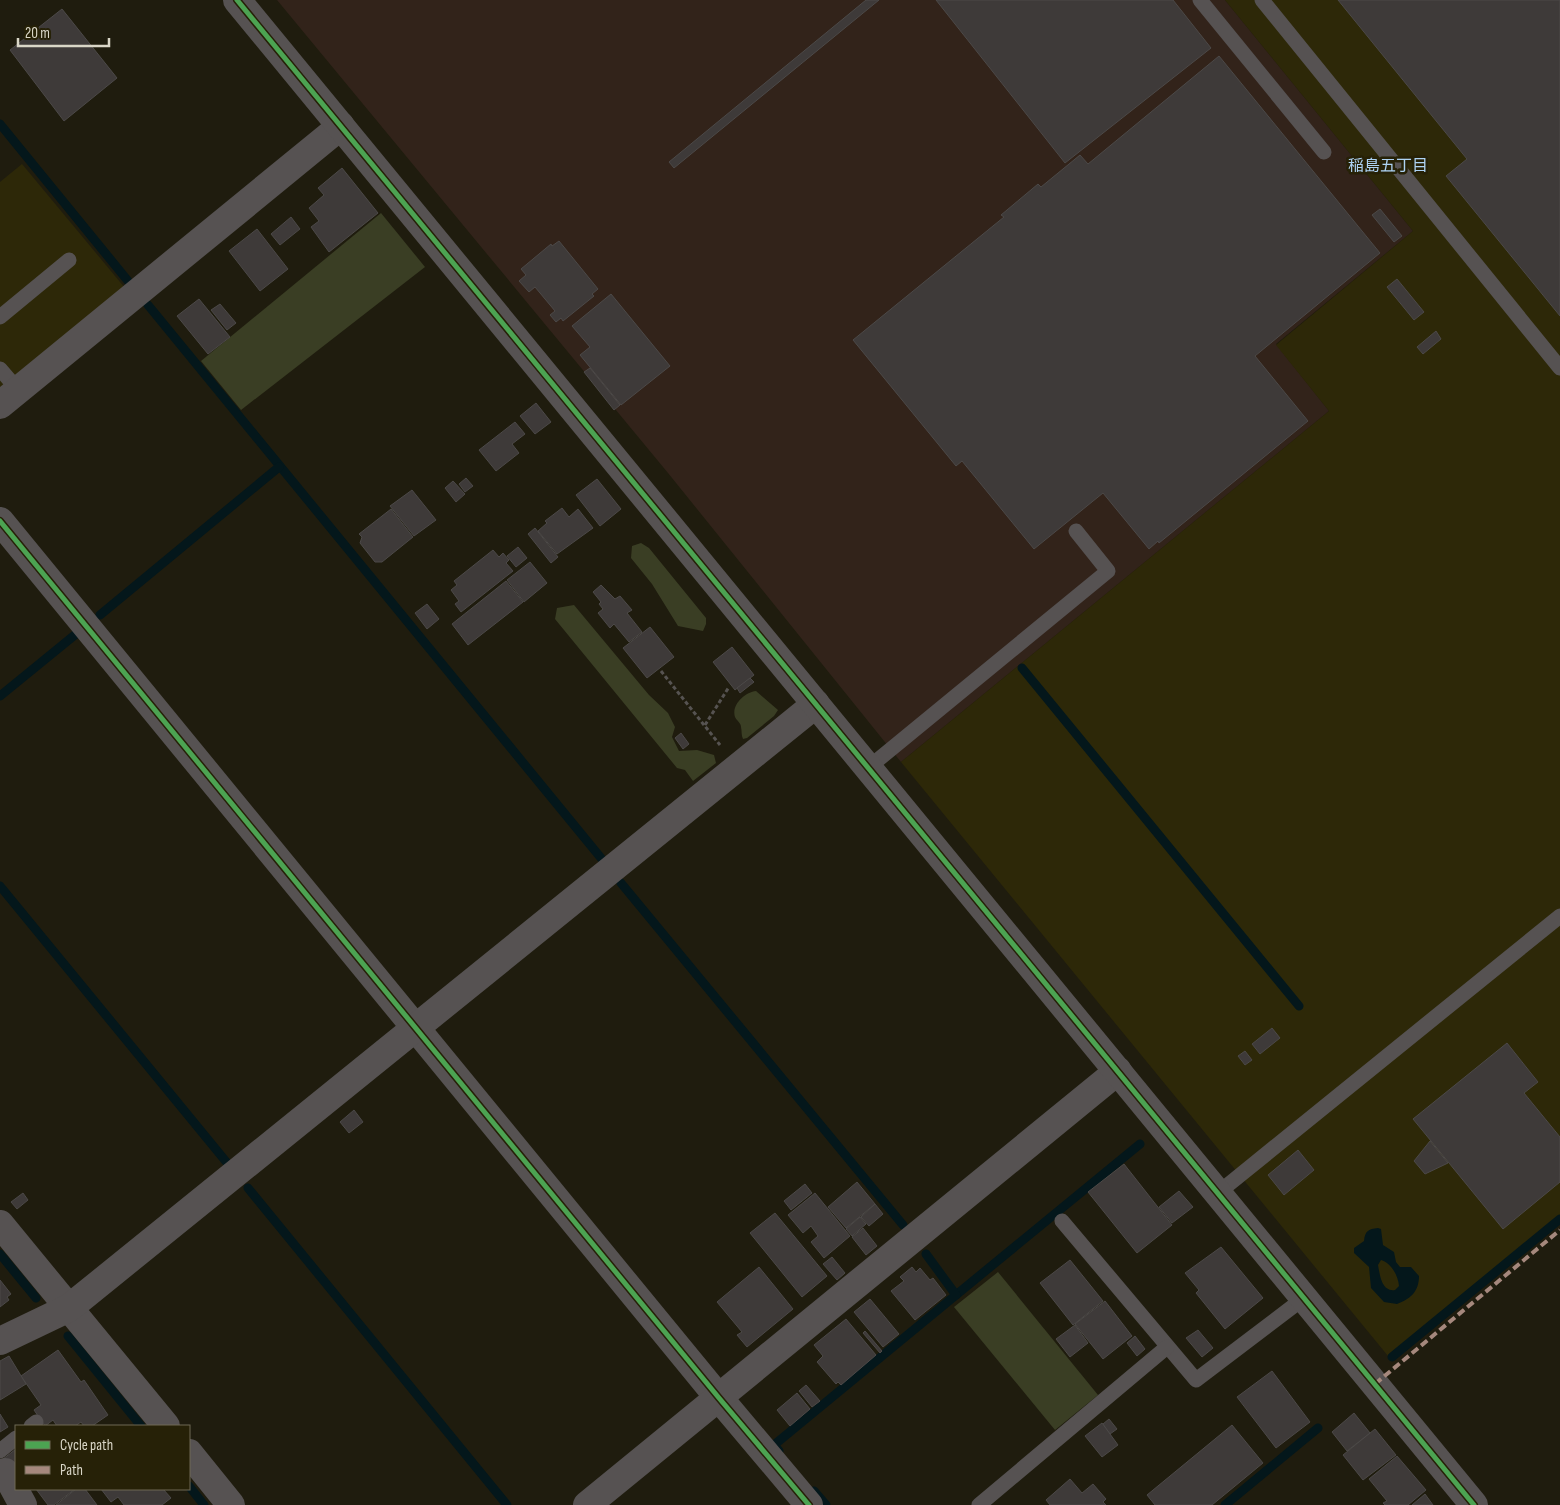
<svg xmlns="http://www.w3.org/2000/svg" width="1560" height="1505" font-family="'Sofia Sans Condensed','Noto Sans JP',sans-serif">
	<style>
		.commercial { fill: #32231a }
		.built { fill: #2d2808 }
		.green { fill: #3a3e24 }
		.water { fill: #04171b; fill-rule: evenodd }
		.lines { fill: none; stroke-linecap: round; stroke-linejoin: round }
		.stream { stroke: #04171b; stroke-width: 9 }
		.building { fill: #3e3a39; stroke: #4c4948 }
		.path { stroke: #565351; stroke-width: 3; stroke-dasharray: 4 2.5; stroke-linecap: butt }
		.service { stroke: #565252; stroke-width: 15 }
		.minor { stroke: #565252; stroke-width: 28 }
		.tertiary { stroke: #565252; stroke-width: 28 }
		.quiet { stroke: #a5887d; stroke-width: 4; stroke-dasharray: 8 4; stroke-linecap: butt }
		.cycleway-casing { stroke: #262107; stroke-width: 8 }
		.cycleway { stroke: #4ca352; stroke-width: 5 }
		.labels { text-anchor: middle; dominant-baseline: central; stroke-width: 5; stroke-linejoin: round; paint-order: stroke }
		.neighbourhood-label { font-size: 16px; fill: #aed3f3; stroke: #262107 }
	</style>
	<rect width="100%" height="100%" fill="#1f1c0e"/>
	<path class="commercial" d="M277,0H1225L1413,231L1276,344L1329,411L901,762L668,473Z"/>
	<g class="built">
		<path d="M1225,0H1560V1216L1388,1356L901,762L1329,411L1276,345L1413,231Z"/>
		<path d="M22,164L125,288L0,391V182Z"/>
	</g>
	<g class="green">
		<path d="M381,213L425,267L241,410L201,361Z"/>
		<path d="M641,543L649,548L706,618V624L703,631L678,626L652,584L631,558L632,546Z"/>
		<path d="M574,605L649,695L668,713L675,727L672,737L679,751L697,750L714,755L716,763L693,781L685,770L677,768L555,619L557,608Z"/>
		<path d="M756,691L778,710L774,716L747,738L743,739C741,735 742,731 741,727C741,723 737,721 735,717C731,705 745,692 756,691Z"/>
		<path d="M998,1272L1098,1395L1055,1430L954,1307Z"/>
	</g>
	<path class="water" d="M1378,1228L1381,1229L1383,1245L1394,1252L1396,1262L1400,1267H1411L1419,1276C1419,1292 1410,1299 1397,1304L1384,1302L1371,1288L1369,1267L1354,1253V1248L1364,1241C1365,1231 1368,1229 1378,1228ZM1381,1260C1391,1263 1398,1275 1399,1286L1395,1290C1382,1292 1380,1276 1378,1265Z"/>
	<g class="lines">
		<g class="stream">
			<path d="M0,124L128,281"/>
			<path d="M148,305L601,858"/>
			<path d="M100,615L279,467"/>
			<path d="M1022,668L1299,1006"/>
			<path d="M0,696L76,634"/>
			<path d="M621,883L903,1225"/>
			<path d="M0,886L228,1164"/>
			<path d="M248,1188L507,1505"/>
			<path d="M0,1254L36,1298"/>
			<path d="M956,1295L1140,1144"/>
			<path d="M68,1336L141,1426"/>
			<path d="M1392,1357L1560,1219"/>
			<path d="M779,1451L774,1445L956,1295L926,1254"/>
			<path d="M189,1486L204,1505"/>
			<path d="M814,1491L826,1505"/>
			<path d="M1225,1505L1318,1428"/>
		</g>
	</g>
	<g class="building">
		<path d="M866,0H879L674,168L669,162Z"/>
		<path d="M936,0H1173L1211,48L1065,163Z"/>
		<path d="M1338,0H1560V316L1446,176L1467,159Z"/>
		<path d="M62,9L117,78L64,121L10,50Z"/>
		<path d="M1219,56L1380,253L1255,356L1308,421L1159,543L1158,541L1149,549L1103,493L1034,549L962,461L956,466L853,340L1004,217L1001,215L1038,184L1041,187L1080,155L1088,164Z"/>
		<path d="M342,168L378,213L329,252L311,227L319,221L309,208L324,195L318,188Z"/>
		<path d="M1380,209L1402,236L1394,242L1372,215Z"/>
		<path d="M291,217L300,229L280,245L271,234Z"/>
		<path d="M257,229L288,269L260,291L229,251Z"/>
		<path d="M559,241L598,289L592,294L594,296L563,321L561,318L556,322L550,315L555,311L535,287L529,292L519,281L526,275L521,269L551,244L552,246Z"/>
		<path d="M1397,279L1424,312L1414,320L1387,287Z"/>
		<path d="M611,294L670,366L621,405L580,355L590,347L572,326Z"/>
		<path d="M199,299L230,337L208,354L177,316Z"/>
		<path d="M220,304L236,323L227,330L211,310Z"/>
		<path d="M1436,331L1441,339L1423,354L1417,347Z"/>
		<path d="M590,368L620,405L614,410L584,372Z"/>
		<path d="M536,403L551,422L535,434L520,416Z"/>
		<path d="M515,422L525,434L512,444L519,453L496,471L479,450Z"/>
		<path d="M466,478L473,486L465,492L459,484Z"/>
		<path d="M597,479L621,509L600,526L576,495Z"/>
		<path d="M453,481L465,494L456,502L445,488Z"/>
		<path d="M412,490L436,520L414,536L390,506Z"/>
		<path d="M562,508L569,517L578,509L593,528L557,554L538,531L547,523L545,521Z"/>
		<path d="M391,509L413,537L382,562H375L360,543L362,537L359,534Z"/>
		<path d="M535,528L558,557L551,563L528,534Z"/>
		<path d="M518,547L527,558L516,567L507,556Z"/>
		<path d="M493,550L499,557L503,553L509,560L506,563L513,571L461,612L455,604L459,601L451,590L457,585L454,581Z"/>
		<path d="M530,562L547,583L524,602L507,580Z"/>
		<path d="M506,581L523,602L468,645L452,624Z"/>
		<path d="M601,585L615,599L620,596L632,610L627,613L642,632L629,642L614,624L610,628L598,613L603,609L599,604L601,602L593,592Z"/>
		<path d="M427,604L439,619L427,629L415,613Z"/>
		<path d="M650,627L674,657L647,678L623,648Z"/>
		<path d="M732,647L754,675L735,690L713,662Z"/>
		<path d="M750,678L754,682L740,693L737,688Z"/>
		<path d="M681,733L689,744L683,749L675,738Z"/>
		<path d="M1272,1028L1280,1038L1260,1054L1252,1044Z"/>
		<path d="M1507,1043L1538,1082L1524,1093L1560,1137V1182L1503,1229L1413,1119Z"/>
		<path d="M1245,1051L1252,1060L1245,1065L1238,1056Z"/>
		<path d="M354,1110L363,1122L349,1133L340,1122Z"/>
		<path d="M1430,1141L1448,1163L1425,1174L1414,1161Z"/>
		<path d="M1298,1150L1314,1170L1284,1195L1268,1175Z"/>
		<path d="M1124,1164L1172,1225L1137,1253L1088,1192Z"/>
		<path d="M857,1182L875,1204L846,1228L828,1207Z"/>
		<path d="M805,1184L812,1193L791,1210L784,1201Z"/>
		<path d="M1179,1191L1193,1207L1172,1223L1159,1207Z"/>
		<path d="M23,1193L28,1200L17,1209L11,1202Z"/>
		<path d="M815,1193L850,1236L824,1258L811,1242L818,1236L811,1226L803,1233L788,1215Z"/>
		<path d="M875,1204L883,1214L869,1226L861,1217Z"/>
		<path d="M775,1213L827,1276L802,1297L750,1233Z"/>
		<path d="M860,1217L866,1224L852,1236L846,1229Z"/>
		<path d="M863,1228L877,1246L866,1255L852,1237Z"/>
		<path d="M1221,1247L1263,1298L1225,1329L1196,1293L1199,1290L1185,1273Z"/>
		<path d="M832,1257L845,1273L837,1280L823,1264Z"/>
		<path d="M1070,1260L1103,1301L1073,1325L1040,1283Z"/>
		<path d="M759,1267L793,1309L747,1347L737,1335L742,1332L717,1302Z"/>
		<path d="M912,1267L916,1272L920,1268L930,1280L933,1278L946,1295L915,1320L891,1291L904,1281L900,1277Z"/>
		<path d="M0,1280L11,1294L7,1297L9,1300L0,1307Z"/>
		<path d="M870,1299L899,1334L883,1347L854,1312Z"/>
		<path d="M1105,1301L1132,1336L1103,1359L1075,1324Z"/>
		<path d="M846,1319L876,1355L841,1385L838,1382L836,1384L817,1362L823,1356L814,1345Z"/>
		<path d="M1075,1325L1088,1343L1070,1357L1056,1339Z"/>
		<path d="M1198,1330L1213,1348L1202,1357L1186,1338Z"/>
		<path d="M865,1331L882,1351L880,1353L863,1333Z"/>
		<path d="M1135,1336L1145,1349L1137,1356L1127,1343Z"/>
		<path d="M58,1350L81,1382L84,1380L108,1415L92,1426H84L81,1422L75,1426H57L53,1420L45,1426L34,1410L41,1405L21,1376Z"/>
		<path d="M9,1356L26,1384L0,1400V1361Z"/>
		<path d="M1272,1371L1310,1422L1276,1448L1237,1397Z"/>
		<path d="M806,1385L820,1401L812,1407L799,1391Z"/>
		<path d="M797,1393L810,1409L790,1426L777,1410Z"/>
		<path d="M1354,1413L1370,1433L1347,1451L1332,1432Z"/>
		<path d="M0,1414L8,1427L0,1432Z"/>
		<path d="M1109,1419L1117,1429L1110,1434L1103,1424Z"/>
		<path d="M1102,1423L1118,1445L1102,1457L1085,1436Z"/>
		<path d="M1232,1425L1263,1463L1212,1505H1155L1147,1495Z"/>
		<path d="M1375,1429L1396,1455L1363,1480L1343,1455Z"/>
		<path d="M16,1449V1477L3,1459Z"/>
		<path d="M1397,1456L1426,1490L1408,1505H1385L1383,1503L1387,1501L1369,1479Z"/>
		<path d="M1070,1479L1082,1493L1093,1484L1106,1499L1103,1502L1106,1505H1050L1046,1500Z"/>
		<path d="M36,1489H75L54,1505H48Z"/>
		<path d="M76,1489H85L97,1505H56Z"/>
		<path d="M101,1489H163L171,1498L162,1505H124L118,1497L111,1502Z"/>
		<path d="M1425,1494L1433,1505H1412Z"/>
	</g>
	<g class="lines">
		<g class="path">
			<path d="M661,671L720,745"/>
			<path d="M705,725L729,687"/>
		</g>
		<g class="service">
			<path d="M1200,0L1324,152"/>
			<path d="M1262,0L1560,368"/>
			<path d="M0,317L69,260"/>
			<path d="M0,369L18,390"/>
			<path d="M868,768L1108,571L1076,531"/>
			<path d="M1218,1193L1560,916"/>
			<path d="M1062,1221L1196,1380L1304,1298"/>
			<path d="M31,1426L36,1422"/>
			<path d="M0,1451L16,1438"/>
			<path d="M979,1505L1167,1347"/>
		</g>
		<g class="minor">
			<path d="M0,405L341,126"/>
			<path d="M0,521L719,1398L809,1505"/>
			<path d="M0,1224L166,1426"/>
			<path d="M0,1341L69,1308L816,704"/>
			<path d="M189,1453L231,1505"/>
			<path d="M5,1472L23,1505"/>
			<path d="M587,1505L1118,1071"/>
		</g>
		<path class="tertiary" d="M237,0L1474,1505"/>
		<path class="quiet" d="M1375,1384L1560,1230"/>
		<g class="cycleway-casing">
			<g id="cycleway">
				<path d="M237,0L1474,1505"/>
				<path d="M0,521L719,1398L809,1505"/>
			</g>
		</g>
		<use href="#cycleway" class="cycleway"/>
	</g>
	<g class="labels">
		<g class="neighbourhood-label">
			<text x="1388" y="166">稲島五丁目</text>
		</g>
	</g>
	<rect x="15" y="1425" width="175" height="65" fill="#262107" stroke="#6e6954"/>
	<rect x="25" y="1441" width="25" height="8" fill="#4ca352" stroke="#6e6954"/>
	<text x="60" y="1450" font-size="15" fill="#d9d6c7">Cycle path</text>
	<rect x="25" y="1466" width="25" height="8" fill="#a5887d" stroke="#6e6954"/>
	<text x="60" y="1475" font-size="15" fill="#d9d6c7">Path</text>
	<path d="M18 38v8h91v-8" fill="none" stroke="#d9d6c7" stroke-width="2.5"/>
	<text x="25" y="38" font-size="15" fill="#d9d6c7" stroke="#262107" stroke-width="4" paint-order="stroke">20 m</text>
</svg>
